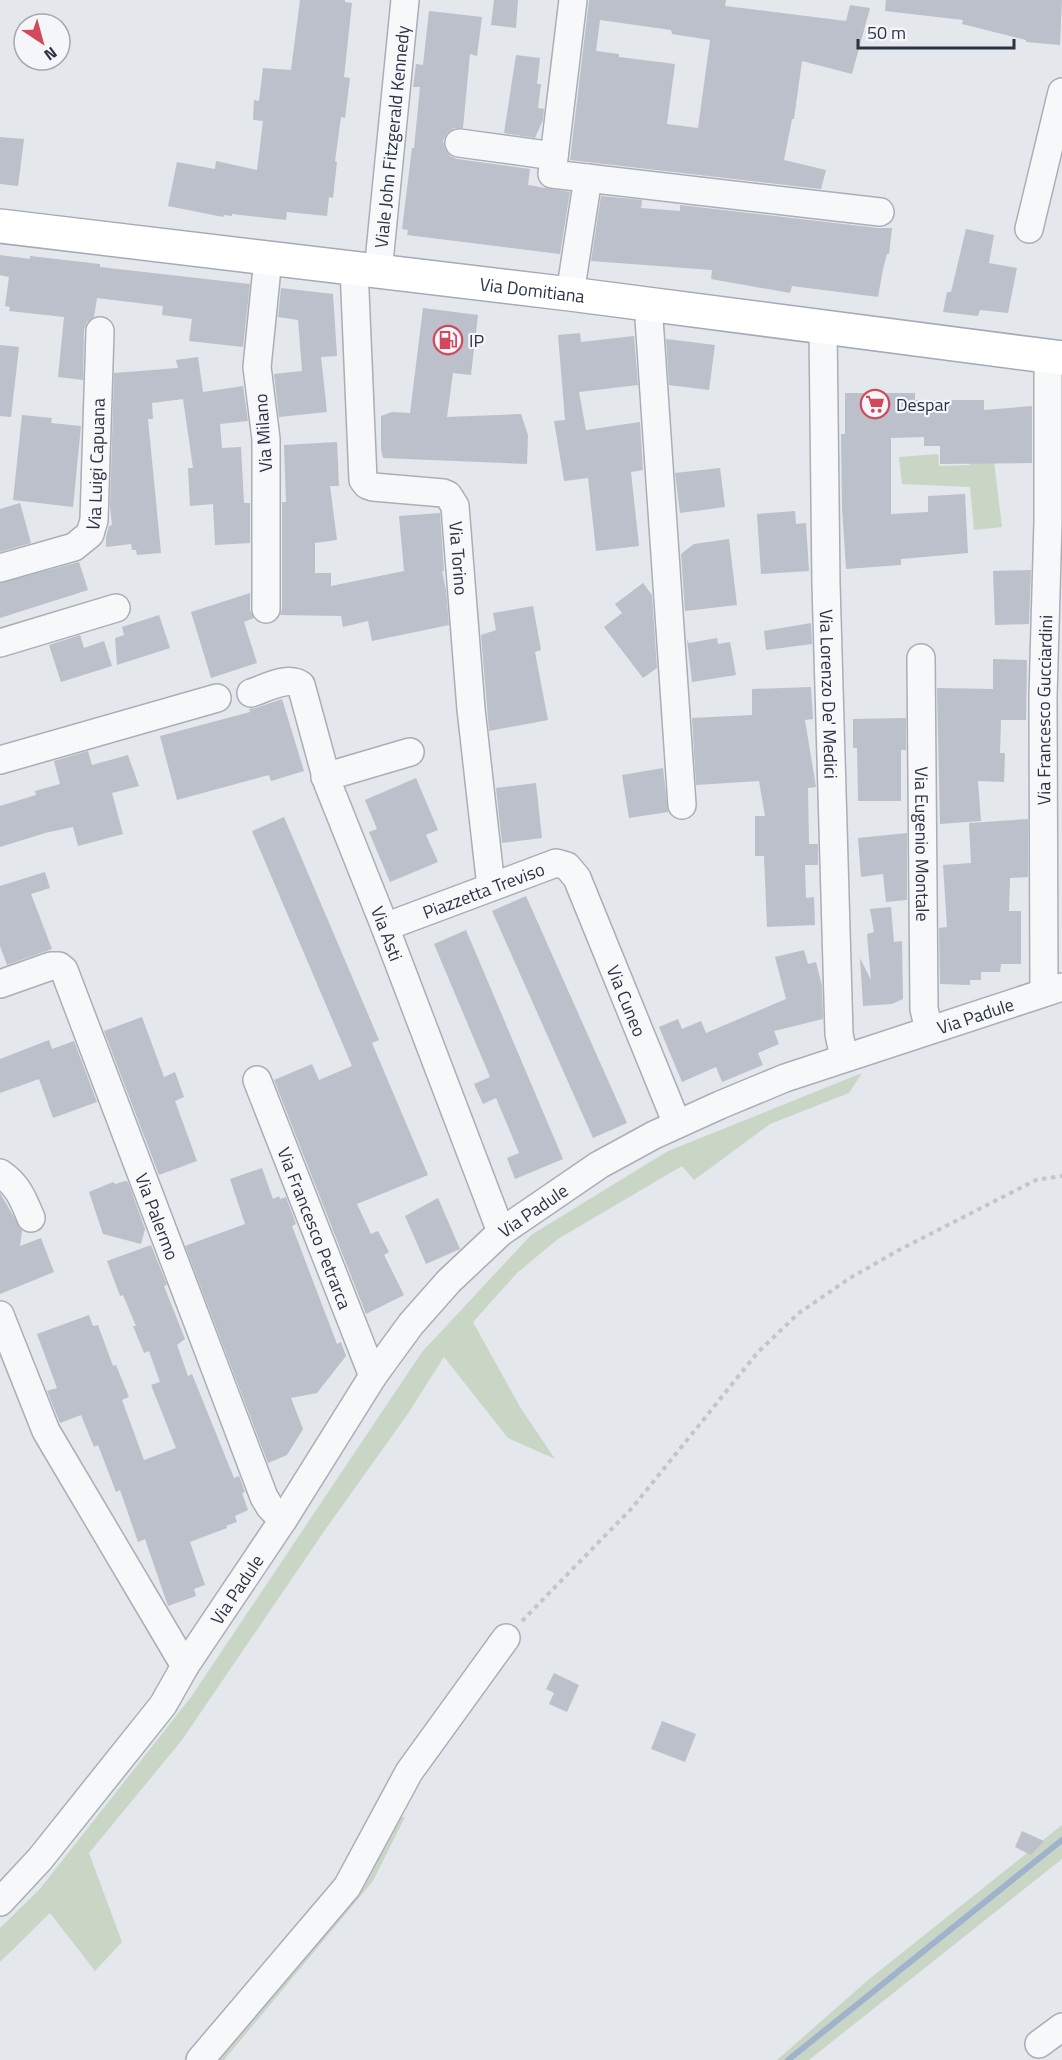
<svg xmlns="http://www.w3.org/2000/svg" width="1062" height="2060" font-family="'Titillium Web',sans-serif">
	<style>
		.green { fill: #c9d6c5 }
		.lines { fill: none; stroke-linecap: round; stroke-linejoin: round }
		.stream { stroke: #9fb4cc; stroke-width: 6 }
		.building { fill: #bbc0ca; fill-rule: evenodd }
		.minor-casing { stroke: #a9aeb7; stroke-width: 30 }
		.major-casing { stroke: #a3abb8; stroke-width: 36 }
		.path { stroke: #c2c5cb; stroke-width: 4; stroke-dasharray: 4.5 4.5; stroke-linecap: butt }
		.minor { stroke: #f7f8fa; stroke-width: 27 }
		.major { stroke: #fff; stroke-width: 33 }
		.labels { text-anchor: middle; dominant-baseline: central; stroke-width: 4.5; stroke-linejoin: round; paint-order: stroke }
		.street-label { font-size: 18px; fill: #2b3445; stroke: #f4f6f9 }
		.poi-label { font-size: 18px; fill: #2b3445; stroke: #f4f6f9; text-anchor: start }
	</style>
	<rect width="100%" height="100%" fill="#e4e7ec"/>
	<g class="green">
		<path d="M971,452L993,453L1002,527L974,530L970,487L902,484L899,457L938,454L939,466L970,465Z"/>
		<path d="M862,1073L849,1093L770,1124L694,1180L682,1166L558,1239L517,1273L473,1322L520,1407L555,1459L508,1438L444,1357L407,1415L325,1530L182,1740L89,1853L122,1942L95,1971L50,1913L0,1962V1928L39,1890L191,1697L422,1352L531,1235L668,1151Z"/>
		<path d="M405,1817L373,1881L224,2060H210L392,1819Z"/>
		<path d="M1062,1825V1859L809,2060H777L868,1980Z"/>
	</g>
	<g class="lines">
		<path class="stream" d="M788,2060L1062,1840"/>
	</g>
	<g class="building">
		<path d="M300,0H345V2L352,3L344,77L350,78L345,118L341,117L335,161L337,162L333,198L329,197L327,216L287,212L286,220L232,214V216L224,215L223,217L168,206L177,162L215,169L216,161L257,170L263,121L253,120L254,100L259,101L263,68L291,70Z"/>
		<path d="M494,0H518L516,28L491,25Z"/>
		<path d="M589,0H726L725,6L846,21L850,5L870,8L852,74L802,61L794,119H792L784,160L826,170L821,189L570,160ZM600,20L671,30L672,34L710,40L698,128L667,124L675,64L619,57V54L596,51Z"/>
		<path d="M886,0H1062L1060,45L1026,42V40L962,24L963,20L885,11Z"/>
		<path d="M429,11L482,17L477,56L470,54L463,128H454L447,133L443,141L445,149L450,156L457,159L530,169L528,185L570,192L560,254L407,235L408,230L402,229L412,148H414L420,87H413L416,64L423,65Z"/>
		<path d="M516,55L540,58L537,84H541L538,108L544,109L543,120L535,138L504,133Z"/>
		<path d="M0,137L24,139L18,186L0,184Z"/>
		<path d="M601,196L642,200L641,208L680,211V205L878,228H892L889,254H887L883,269L878,297L792,286L790,293L711,279L712,270L591,261Z"/>
		<path d="M966,229L994,235L989,263L1017,268L1008,313L980,310L978,316L943,312L947,292H951Z"/>
		<path d="M0,255L30,259V256L100,264V267L250,284L243,347L189,341L192,319L162,315L163,306L97,298L94,317L87,322L84,330L83,380L58,377L64,317L9,311L10,307L5,306L9,277L0,275Z"/>
		<path d="M281,288L333,294L337,356L321,357L327,412L279,417L274,374L302,371L298,320L278,317Z"/>
		<path d="M423,308L478,315L471,375L453,373L447,417L521,414L528,435L527,464L383,458L381,449V416L392,412L410,413Z"/>
		<path d="M580,333L581,342L634,336L638,385L579,392L586,430L640,422L643,470L631,472L639,546L596,551L588,478L564,481L554,421L565,420L558,335Z"/>
		<path d="M666,339L715,345L709,390L669,385Z"/>
		<path d="M0,345L19,347L11,417L0,416Z"/>
		<path d="M198,357L203,392L243,386L248,421L220,424L222,448L241,447L244,503H250V543L215,545L213,504L190,506L188,468H193L183,399L152,403L153,419H148L161,553L137,555L136,550H132L131,544L106,547V537L109,526L112,525L110,506L114,373L178,368L176,360Z"/>
		<path d="M845,393H915V400H984V410L1032,406V463L940,464V446H924V437L891,438V514L928,512V496L965,494L968,553L901,559V565L846,569L842,508L841,434H845Z"/>
		<path d="M22,415L52,418L51,423L81,426L73,507L13,500Z"/>
		<path d="M337,442L339,486H330L337,540L315,543V573H331V586L404,571L399,516L440,513L444,571H442L446,590L449,625L372,641L368,621L343,627L341,616L280,615L282,609V502H286L284,445Z"/>
		<path d="M720,468L725,507L680,513L675,473Z"/>
		<path d="M20,503L31,543L0,552V509Z"/>
		<path d="M795,511L796,524L806,523L809,571L761,574L757,514Z"/>
		<path d="M729,539L737,605L685,611L681,554L694,544Z"/>
		<path d="M79,562L88,590L0,618V583Z"/>
		<path d="M1031,570L1029,624L995,625L993,571Z"/>
		<path d="M643,583L652,595L657,668L643,678L604,627L622,613L615,604Z"/>
		<path d="M250,593V610L254,618L244,622L257,663L211,678L191,612Z"/>
		<path d="M533,606L541,650L535,652L548,720L489,731L481,635L496,630L493,613Z"/>
		<path d="M159,615L170,648L117,665L115,638L124,635L122,627Z"/>
		<path d="M811,623L812,644L766,650L764,631Z"/>
		<path d="M80,635L84,648L104,641L112,666L61,682L49,645Z"/>
		<path d="M717,638L718,644L730,642L736,675L692,682L687,640L689,643Z"/>
		<path d="M993,659L1027,660L1026,720H1001L1000,753H1005L1004,782L978,781L981,821L940,824L937,688L993,689Z"/>
		<path d="M811,687L813,719L805,720L816,787L808,788L809,844H818V865H805L806,898L814,897L815,925L767,927L764,856H755V816H765L759,781L696,785L692,718L752,715V689Z"/>
		<path d="M282,699L304,771L271,781L269,775L177,800L160,736L250,712L249,709L256,708Z"/>
		<path d="M906,718V750H901V801H858L857,748H853V719Z"/>
		<path d="M88,751L92,765L128,755L139,786L112,793L123,834L78,846L73,827L45,833L0,847V806L36,795L35,791L60,784L54,761Z"/>
		<path d="M663,768L668,812L629,818L622,775Z"/>
		<path d="M416,778L438,830L426,835L438,862L390,882L369,832L377,829L365,800Z"/>
		<path d="M536,783L542,838L502,843L496,788Z"/>
		<path d="M284,817L379,1040L372,1043L428,1175L357,1204L371,1234L378,1231L389,1252L384,1255L404,1295L366,1314L274,1080L312,1064L319,1080L352,1066L252,831Z"/>
		<path d="M1028,819V877L1010,878L1009,911H1021V964H1001L1000,972H981V980H970V985L940,984L939,928L947,927L943,865L971,863L969,823Z"/>
		<path d="M907,833V900L886,902L883,874L861,877L858,838Z"/>
		<path d="M45,872L50,888L31,894L52,949L7,965L0,946V886Z"/>
		<path d="M526,896L627,1123L593,1138L492,911Z"/>
		<path d="M891,907L894,942L902,941L903,999L892,1004L863,1006L860,958L871,980L867,934L874,932L870,909Z"/>
		<path d="M466,930L563,1159L515,1179L507,1158L519,1153L496,1098L483,1104L474,1084L490,1077L434,944Z"/>
		<path d="M804,950L808,964L816,962L822,986L823,1019L774,1031L779,1044L758,1053L763,1065L722,1082L716,1067L682,1082L659,1027L678,1019L682,1029L701,1021L706,1033L786,999L775,957Z"/>
		<path d="M142,1017L164,1077L175,1072L184,1097L175,1101L197,1161L159,1175L104,1031Z"/>
		<path d="M49,1040L52,1049L74,1041L97,1102L53,1118L39,1079L0,1093V1059Z"/>
		<path d="M262,1168L273,1199L279,1196L280,1199L286,1197L296,1224L292,1226L337,1344L341,1342L346,1356L317,1393L291,1398L303,1429L287,1455L268,1463L185,1246L245,1224L230,1179Z"/>
		<path d="M125,1181L128,1182L145,1229L141,1244L103,1234L89,1192L113,1182L115,1184Z"/>
		<path d="M0,1193L22,1231L20,1246L41,1238L54,1272L0,1294Z"/>
		<path d="M438,1198L460,1249L426,1264L405,1216Z"/>
		<path d="M151,1245L167,1285L164,1286L185,1339L177,1345L188,1376L192,1374L234,1478L239,1476L245,1492L242,1493L248,1510L235,1516L237,1522L226,1526L227,1528L190,1542L205,1585L194,1589L196,1596L168,1606L145,1539L138,1542L120,1490L116,1492L98,1445L94,1447L81,1415L60,1423L47,1391L57,1388L37,1334L89,1315L93,1326L98,1325L113,1366L116,1365L129,1397L122,1400L144,1460L176,1448L151,1385L160,1382L149,1351L144,1353L133,1326H136L123,1295L120,1296L107,1261Z"/>
		<path d="M554,1673L579,1685L567,1712L549,1704L554,1693L546,1689Z"/>
		<path d="M662,1721L696,1734L685,1762L651,1749Z"/>
		<path d="M1022,1831L1044,1841L1031,1855L1015,1847Z"/>
	</g>
	<g class="lines">
		<g class="minor-casing">
			<g id="minor">
				<path d="M573,0L552,174L880,212"/>
				<path d="M459,143L554,156"/>
				<path d="M1029,229L1062,92"/>
				<path id="s1" d="M354,268L363,480L367,485L373,487L443,493L448,495L455,506L471,709L491,887"/>
				<path id="s2" d="M378,272L405,0"/>
				<path d="M570,294L588,178"/>
				<path d="M648,304L682,805"/>
				<path id="s3" d="M823,328L826,584L839,1034L844,1058"/>
				<path id="s4" d="M0,568L74,547L90,534L94,520L100,331"/>
				<path d="M266,609V439L257,367L268,258"/>
				<path d="M0,643L116,608"/>
				<path id="s5" d="M921,658L924,1009L929,1030"/>
				<path id="s6" d="M251,693C264,689 288,675 301,685L328,784L385,927L501,1232"/>
				<path d="M0,760L217,698"/>
				<path d="M325,777L410,752"/>
				<path id="s7" d="M385,927L556,863L567,866L577,878L677,1124"/>
				<path id="s8" d="M0,984L51,966H59L64,970L264,1497L270,1507L283,1520"/>
				<path id="s9" d="M1044,992L1043,696L1048,522V357"/>
				<path id="s10" d="M257,1080L373,1376"/>
				<path d="M0,1173C18,1185 23,1199 31,1218"/>
				<path d="M0,1315L46,1431L185,1666"/>
				<path id="s11" d="M0,1902L40,1859L163,1705L185,1666L283,1520L373,1376L411,1324L449,1281L501,1232L599,1165L654,1135L720,1105L785,1078L1062,987"/>
				<path d="M1039,2044L1062,2027"/>
				<path d="M200,2060L347,1887L409,1772L506,1638"/>
			</g>
		</g>
		<g class="major-casing">
			<g id="major">
				<path id="s12" d="M0,226L570,294L1062,358"/>
			</g>
		</g>
		<path class="path" d="M522,1621L632,1508L758,1352L799,1313L850,1278L899,1250L1036,1180L1062,1176"/>
		<use href="#minor" class="minor"/>
		<use href="#major" class="major"/>
	</g>
	<defs>
		<g id="fuel-ring" transform="scale(1.5)"><circle r="9.5" fill="#f4f6f9" stroke="#d1495b" stroke-width="1.5"/><path d="M-5.5-6h7V0h2V4h1.3V-2.5L3-4.5l.8-.8L6-3V5H2.5V1h-1V6h-7ZM-4.2-4.7v3.2H.2V-4.7Z" fill="#d1495b"/></g>
		<g id="supermarket-ring" transform="scale(1.5)"><circle r="9.5" fill="#f4f6f9" stroke="#d1495b" stroke-width="1.5"/><path d="M-6-5.5h2.5l.6 2H6L4.5 2H-2.5L-4.4-4H-6ZM-1.5 3.2a1.3 1.3 0 1 0 .1 0ZM3 3.2a1.3 1.3 0 1 0 .1 0Z" fill="#d1495b"/></g>
	</defs>
	<g fill-rule="evenodd">
		<use href="#fuel-ring" x="448" y="340"/>
		<use href="#supermarket-ring" x="875" y="404"/>
	</g>
	<g class="labels">
		<g class="street-label">
			<text stroke="none"><textPath href="#s2" startOffset="136">Viale John Fitzgerald Kennedy</textPath></text>
			<text stroke="none"><textPath href="#s12" startOffset="536">Via Domitiana</textPath></text>
			<text transform="translate(263 433) rotate(-94)">Via Milano</text>
			<text stroke="none"><textPath href="#s4" startOffset="168">Via Luigi Capuana</textPath></text>
			<text stroke="none"><textPath href="#s1" startOffset="366">Via Torino</textPath></text>
			<text stroke="none"><textPath href="#s3" startOffset="366">Via Lorenzo De' Medici</textPath></text>
			<text stroke="none"><textPath href="#s9" startOffset="282">Via Francesco Gucciardini</textPath></text>
			<text stroke="none"><textPath href="#s5" startOffset="186">Via Eugenio Montale</textPath></text>
			<text stroke="none"><textPath href="#s7" startOffset="105">Piazzetta Treviso</textPath></text>
			<text stroke="none"><textPath href="#s6" startOffset="316">Via Asti</textPath></text>
			<text stroke="none"><textPath href="#s7" startOffset="342">Via Cuneo</textPath></text>
			<text stroke="none"><textPath href="#s11" startOffset="1364">Via Padule</textPath></text>
			<text stroke="none"><textPath href="#s11" startOffset="878">Via Padule</textPath></text>
			<text stroke="none"><textPath href="#s8" startOffset="332">Via Palermo</textPath></text>
			<text stroke="none"><textPath href="#s10" startOffset="159">Via Francesco Petrarca</textPath></text>
			<text stroke="none"><textPath href="#s11" startOffset="393">Via Padule</textPath></text>
		</g>
		<g class="poi-label">
			<text x="469" y="340">IP</text>
			<text x="896" y="404">Despar</text>
		</g>
	</g>
	<g transform="translate(42 42) rotate(144)"><circle r="28" fill="#f4f6f9" stroke="#a4a8b1" stroke-width="1.5"/>
	<path d="M0-4.5L10 22L0 15L-10 22Z" fill="#d1495b"/>
	<text y="-9" font-size="16" font-weight="bold" text-anchor="middle" fill="#2b3445">N</text>
	</g>
	<path d="M858 39v9h156v-9" fill="none" stroke="#2b3445" stroke-width="3"/>
	<text x="867" y="39" font-size="18" fill="#2b3445" stroke="#f4f6f9" stroke-width="4.5" paint-order="stroke">50 m</text>
</svg>
